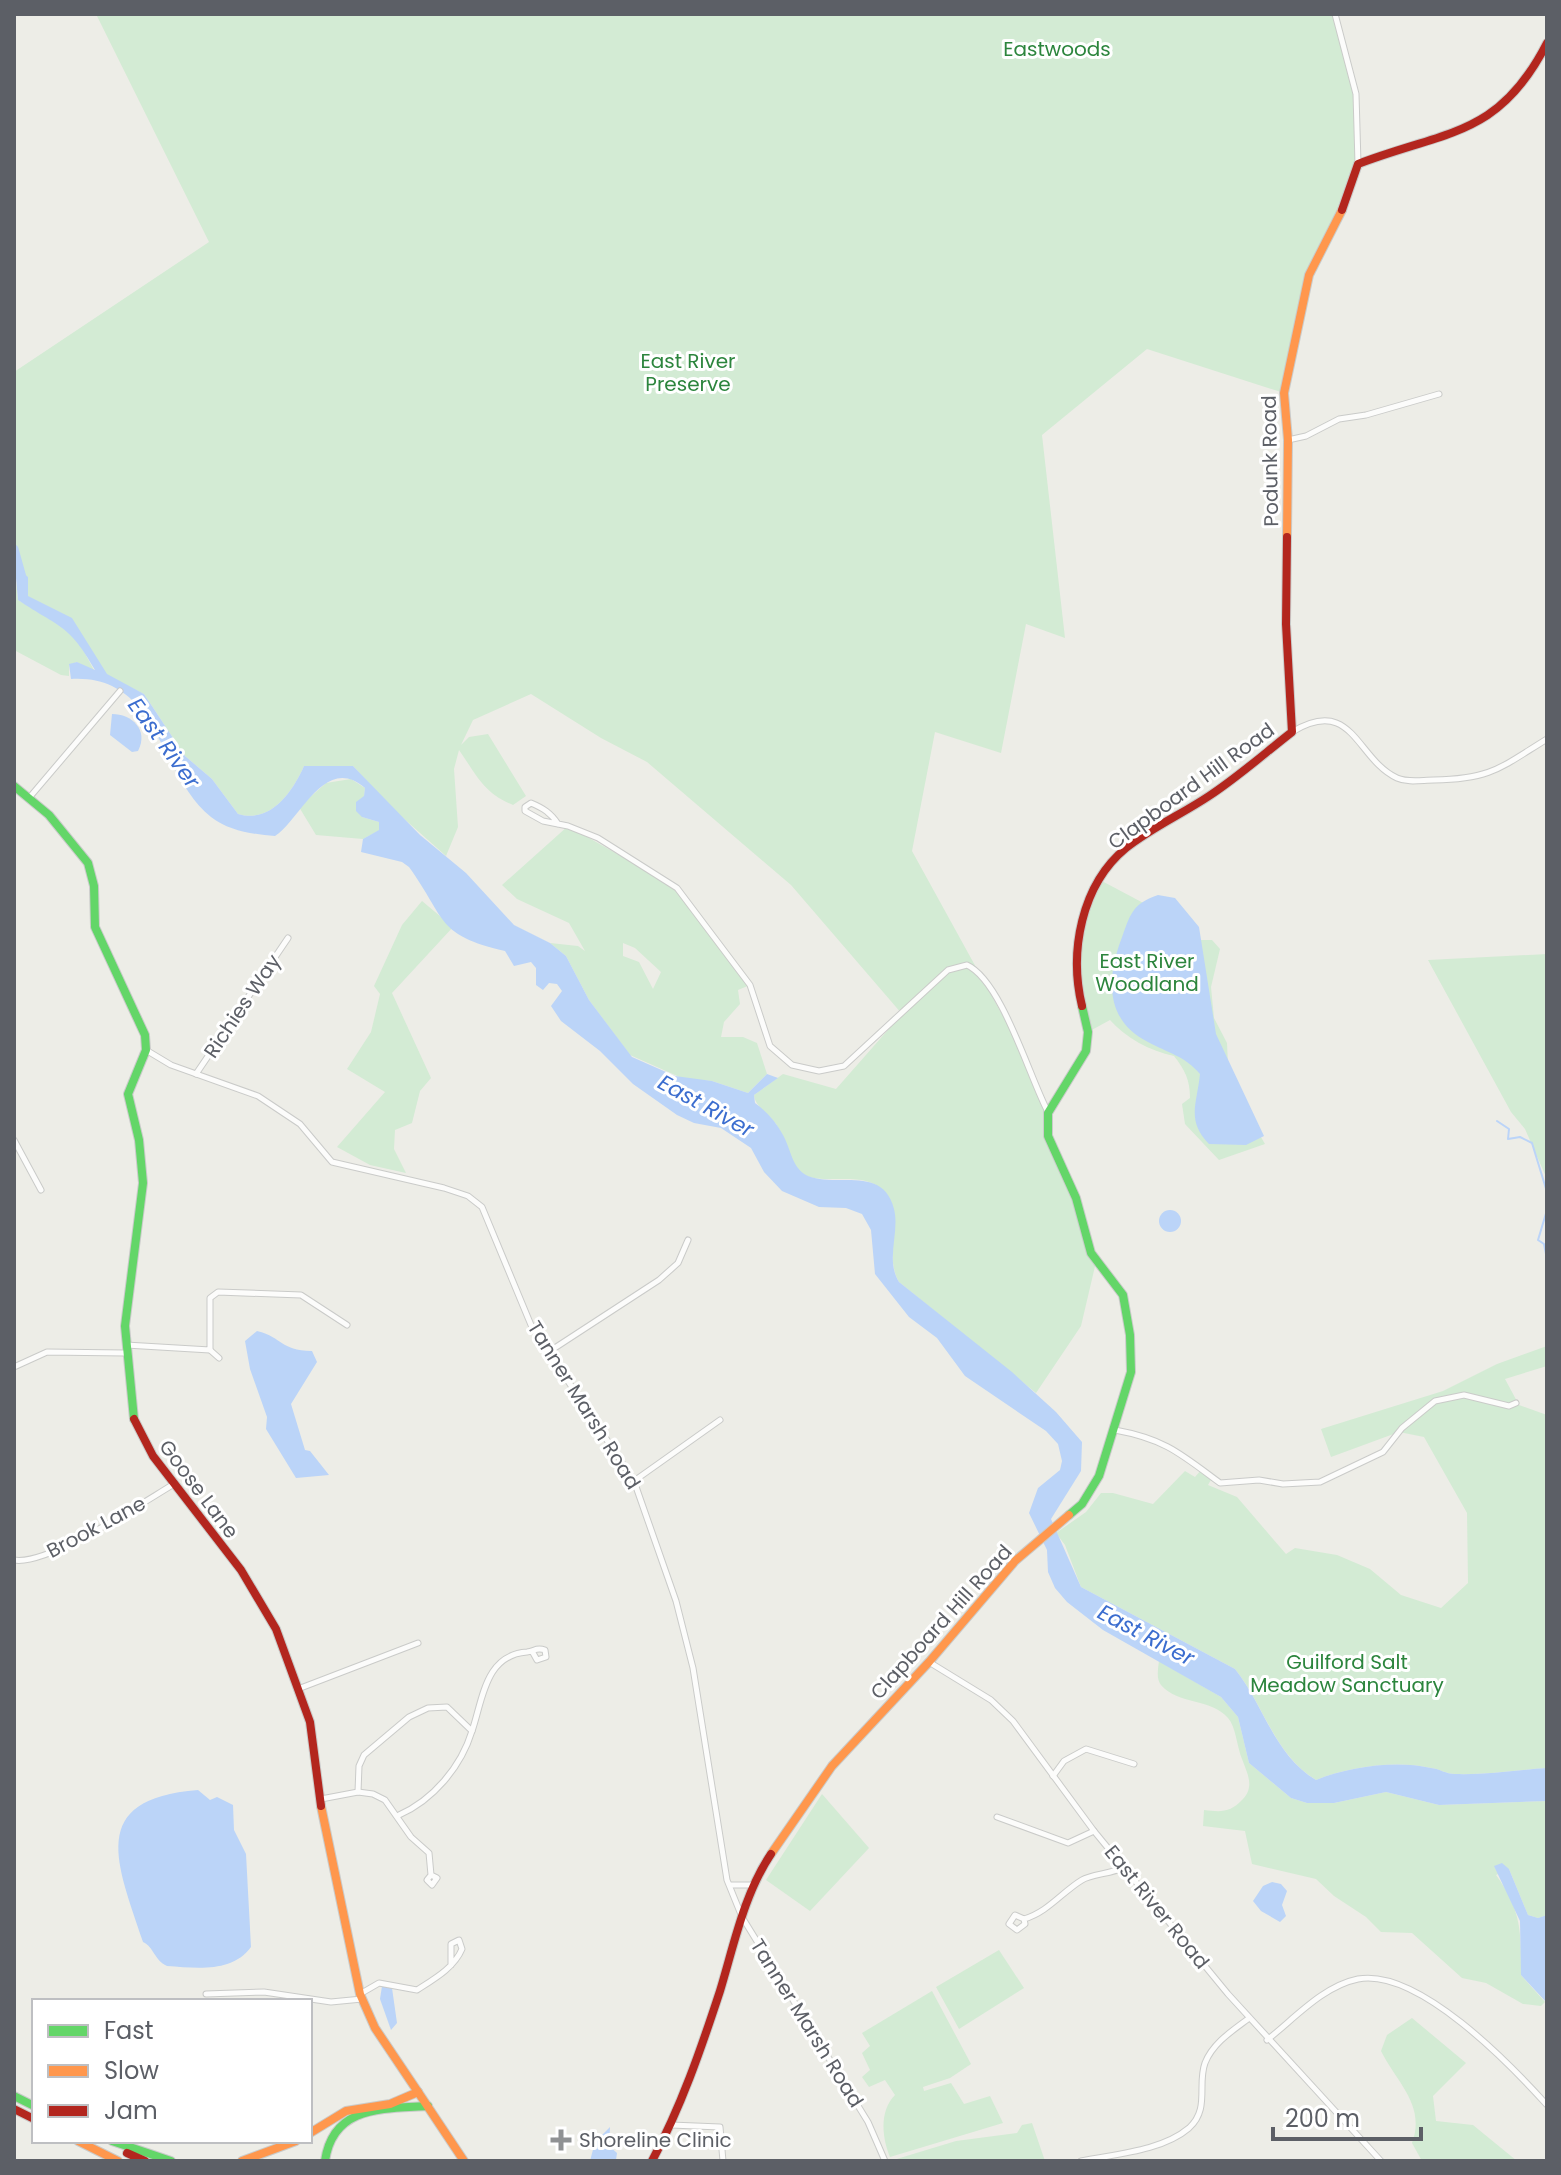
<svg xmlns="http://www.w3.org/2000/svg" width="1561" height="2175" font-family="Poppins,sans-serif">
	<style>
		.green { fill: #d3ebd4; fill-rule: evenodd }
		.water { fill: #bbd4f8 }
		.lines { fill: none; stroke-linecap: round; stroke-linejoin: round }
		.stream { stroke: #bbd4f8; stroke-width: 2 }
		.river { stroke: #bbd4f8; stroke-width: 9 }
		.street-casing { stroke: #cacbc9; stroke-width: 7 }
		.fast-casing { stroke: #cacbca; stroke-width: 10 }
		.slow-casing { stroke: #cacbca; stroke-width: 10 }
		.jam-casing { stroke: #cacbca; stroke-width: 10 }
		.street { stroke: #fcfcfb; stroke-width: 5 }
		.fast { stroke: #63d668; stroke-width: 8 }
		.slow { stroke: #ff974d; stroke-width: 8 }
		.jam { stroke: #b3261e; stroke-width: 8 }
		.poi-dot { fill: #8f9193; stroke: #fff; stroke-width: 3 }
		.labels { text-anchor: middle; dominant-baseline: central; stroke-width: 6; stroke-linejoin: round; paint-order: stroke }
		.park-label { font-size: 20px; fill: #2c853d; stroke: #fff }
		.street-label { font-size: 20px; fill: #5c5f66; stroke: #fff }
		.poi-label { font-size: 20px; fill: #5c5f66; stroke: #fff; text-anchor: start }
		.water-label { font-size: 22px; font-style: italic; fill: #3b6dcf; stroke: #fff }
	</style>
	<rect width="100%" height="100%" fill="#edede7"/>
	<g class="green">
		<path d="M96,14H1335L1356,94V160L1339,217L1309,275L1284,393L1147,349L1042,435L1065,638L1026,624L1001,753L935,732L912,851L1032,1069L1048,1113V1136L1076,1198L1096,1262L1081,1326L1036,1393L899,1282C883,1255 905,1218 884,1192C863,1166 815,1191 797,1169C788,1156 785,1137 776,1124C769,1114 755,1107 754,1095L783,1074L836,1089L902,1014L791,885L647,762L601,738L531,694L473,720L461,745L469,737L488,734L526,796L513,805C483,793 476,774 459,750L454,769L458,827L446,856L393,809L353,766H304C293,791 271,824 238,814L212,779L185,756L144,694L101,673L88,650L76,637L95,672L77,662L69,665V676L61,675L14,650V566L18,600L65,627C54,615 31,608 24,594C17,581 19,564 14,549V372L209,242Z"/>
		<path d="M351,779L365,788L362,817L379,822L380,830L363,839L316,835L299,807L326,783Z"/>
		<path d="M568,826L677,888L750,985L738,990L740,1004L724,1022L721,1037H743L757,1043L767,1074L748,1093L712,1081L684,1079L630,1055L589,1000L566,956L550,943L578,946L585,951L569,923L517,899L502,885ZM623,943L635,948L661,972L653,989L639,962L623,956Z"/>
		<path d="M1100,880L1183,924L1201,940H1212L1220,949L1211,987L1214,1018L1227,1043L1228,1065L1241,1103L1265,1144L1219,1160L1185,1124L1182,1104L1190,1098C1190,1080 1185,1070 1174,1056C1150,1051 1126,1038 1110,1020L1088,1032C1080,978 1073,930 1100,880Z"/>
		<path d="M422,901L453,927L392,993L431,1078L420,1091L412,1123L395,1130L394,1149L406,1173L370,1165L337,1147L385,1092L347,1069L371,1032L380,994L374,986L402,925Z"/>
		<path d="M1547,954V1179L1525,1129L1511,1112L1428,960Z"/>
		<path d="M1547,1346V1366L1505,1379L1519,1405L1547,1415V1768C1516,1770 1486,1775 1455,1774C1446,1774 1440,1769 1431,1768C1395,1760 1349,1767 1316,1780C1274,1754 1264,1705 1235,1669L1081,1587L1065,1545L1056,1533L1086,1512L1101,1493H1113L1153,1504L1185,1471L1195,1477L1202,1469L1212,1478L1208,1485L1237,1497L1286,1554L1295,1548L1337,1555L1370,1569L1401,1595L1441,1608L1468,1583L1467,1513L1424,1437L1399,1432L1331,1457L1321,1429L1443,1391L1497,1364Z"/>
		<path d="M1159,1661L1221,1697L1238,1717L1249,1763L1291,1798L1307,1803H1334L1386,1792L1439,1805L1547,1801V1915L1538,1918L1528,1915L1509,1869L1496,1875C1522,1911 1521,1932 1521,1975L1545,2002L1541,2006L1523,2004L1486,1983L1462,1978L1412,1933L1381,1932L1366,1917L1334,1896L1316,1879L1252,1864L1245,1831L1203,1826L1204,1810C1221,1812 1230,1813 1243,1799C1255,1786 1247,1773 1242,1759C1237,1747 1236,1727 1228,1718C1211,1698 1178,1705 1161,1685C1156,1679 1158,1669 1159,1661Z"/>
		<path d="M822,1794L869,1848L810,1911L766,1880Z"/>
		<path d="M999,1950L1024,1988L959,2029L936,1987Z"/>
		<path d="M932,1991L971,2064L950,2078L923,2087L924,2091L951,2083L964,2104L990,2096L1003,2123L890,2157C882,2138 879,2111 895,2095L885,2080L869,2087L862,2077L870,2070L862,2053L870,2046L862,2033Z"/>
		<path d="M1412,2018L1466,2063L1433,2096L1436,2121L1473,2125L1517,2161H1422L1412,2143C1426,2105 1397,2083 1381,2051L1387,2035Z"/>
		<path d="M1032,2123L1045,2161H890L956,2141L1017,2133L1022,2125Z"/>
	</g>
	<g class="water">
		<path d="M15,567L28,577V596L72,618L107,674L144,694L185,756L212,779L238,814C271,824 293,791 304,766H353L420,835L466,873L514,925L550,943L566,956L589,1000L632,1057L675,1076L712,1081L748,1093L767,1074L778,1078L754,1095L755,1103C766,1111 776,1122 783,1135C791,1149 792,1169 808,1176C837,1188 883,1165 894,1209C900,1233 885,1259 899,1282L1012,1372L1056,1412L1082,1442L1081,1471L1051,1519L1081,1587L1235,1669C1264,1705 1274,1755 1316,1780C1349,1767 1395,1760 1431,1768C1440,1769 1446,1774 1455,1774C1486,1775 1516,1770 1547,1768V1801L1439,1805L1386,1792L1334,1803H1307L1291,1798L1249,1763L1238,1717L1221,1697L1103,1630L1067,1602L1055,1588L1048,1572L1047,1550L1029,1513L1038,1488L1060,1470L1062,1461L1058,1444L1046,1431L965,1376L937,1338L909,1317L875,1274L871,1230L862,1214L846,1208L819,1207L782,1191L764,1172L751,1148L721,1128L694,1123L677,1115L633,1084L600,1051L561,1021L551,1006L562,991L557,984L549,983L543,990L536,985V968L531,962L514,966L505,951C436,935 447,920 409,867L402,862L361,852L363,839L379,830V822L362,817L356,811V802L364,796L365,788C325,753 301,819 275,836C252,834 229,831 211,817C158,775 160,674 71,679L69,664L77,662L95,670C69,624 60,628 18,600Z"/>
		<path d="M112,714C132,714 149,730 138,751L132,752L110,735Z"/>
		<path d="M1158,895L1175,898L1199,927L1216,1034L1264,1136L1246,1145L1209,1144C1186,1120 1197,1104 1200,1074C1185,1056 1168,1053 1148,1042C1106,1021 1106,980 1121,940C1130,916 1131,904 1158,895Z"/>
		<circle cx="1170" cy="1221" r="11"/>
		<path d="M257,1331C284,1338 279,1350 312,1351L317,1362L291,1404L305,1450L310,1451L329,1475L296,1478L266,1429L267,1417L250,1369L245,1341Z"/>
		<path d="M198,1790L210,1800L217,1797L233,1805L234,1830L246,1854L251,1947C232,1973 197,1968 167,1966C154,1960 154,1947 143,1942C118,1865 85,1799 198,1790Z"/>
		<path d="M1502,1863L1509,1869L1528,1915L1538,1918L1547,1915V2003L1521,1975L1520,1921L1494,1866Z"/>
		<path d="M1272,1882L1281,1884L1287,1891L1282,1905L1286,1916L1280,1922L1261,1911L1253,1901L1263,1886Z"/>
		<path d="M382,1986L392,1988L397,2023L391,2030L380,1999Z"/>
		<path d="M610,2127L609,2146L617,2153L616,2160L590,2161L595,2142Z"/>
	</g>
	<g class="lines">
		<g class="stream">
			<path d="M1497,1121L1509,1129L1508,1139L1520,1137L1532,1143L1547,1192"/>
			<path d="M1547,1210L1538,1240L1544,1244L1547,1259"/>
		</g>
		<path class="river" d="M14,549L23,581"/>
		<g class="street-casing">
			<g id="street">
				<path d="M1335,14L1356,94L1358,164"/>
				<path d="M1288,440L1306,436L1339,419L1366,415L1439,394"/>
				<path d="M1292,732C1353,695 1356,759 1397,778C1408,783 1422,780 1434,780C1491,779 1500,768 1547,739"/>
				<path d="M29,798L120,691"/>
				<path d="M558,824C551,813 543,808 531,803L525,807V811L543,821L568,826L598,838L677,888L750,985L770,1046L792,1065L819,1071L844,1066L948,970L967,965C1002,981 1030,1079 1048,1112"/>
				<path d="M146,1050L171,1065L258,1096L300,1124L332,1162L444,1188L468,1196L482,1207L531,1325L634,1481L676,1601L693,1668L727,1880L742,1917L868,2122L885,2161"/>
				<path d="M196,1074L288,938"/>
				<path d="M14,1140L41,1190"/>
				<path d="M126,1345L210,1350V1298L218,1292L301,1295L347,1325"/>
				<path d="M210,1350L219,1358"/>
				<path d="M547,1353L659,1280L678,1263L688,1240"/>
				<path d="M14,1367L47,1352L125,1353"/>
				<path d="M1115,1430C1165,1439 1181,1454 1220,1483L1259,1480L1283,1484L1320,1482L1383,1452L1402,1428L1435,1401L1464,1395L1509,1406L1516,1403"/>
				<path d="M634,1481L720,1420"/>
				<path d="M14,1560C48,1566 142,1503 174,1484"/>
				<path d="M929,1662L991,1700L1013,1721L1094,1831L1228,1994L1381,2161"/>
				<path d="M298,1689L418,1643"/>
				<path d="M472,1731C483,1699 485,1655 527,1652C535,1651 536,1647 545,1650L546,1657L537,1660L532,1651"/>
				<path d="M1053,1776L1064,1761L1086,1749L1134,1764"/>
				<path d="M358,1792L359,1766L364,1755L409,1717L428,1708L447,1707L472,1731C461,1767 433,1800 399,1815"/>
				<path d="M321,1799L358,1792L373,1794L385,1800L411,1837L429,1853L431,1875L427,1880L432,1885L437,1878L431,1875"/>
				<path d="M997,1817L1068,1843L1094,1831"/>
				<path d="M730,1885H753"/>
				<path d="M1024,1919L1025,1924L1017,1930L1009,1924L1015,1915L1024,1919C1048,1912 1062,1892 1082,1880C1092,1874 1111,1874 1125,1867"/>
				<path d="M206,1994L264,1992L331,2002L362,1999"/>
				<path d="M360,1994L379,1983L417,1990C434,1979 454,1968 462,1949L459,1940L451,1944V1965"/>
				<path d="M1267,2040C1294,2019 1323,1986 1358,1979C1418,1968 1510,2064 1547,2105"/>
				<path d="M671,2125L720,2127L723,2161"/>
				<path d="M1081,2161C1115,2154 1162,2151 1189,2128C1210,2109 1197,2085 1205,2063C1213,2043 1232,2031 1248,2019"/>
			</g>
		</g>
		<g class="fast-casing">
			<g id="fast">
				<path d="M14,786L49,815L88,863L94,886L95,927L145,1035L146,1050L128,1094L139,1140L143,1183L125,1326L134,1419"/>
				<path d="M1069,1515L1082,1504L1099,1476L1131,1372L1130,1335L1123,1295L1091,1253L1076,1198L1048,1136V1113L1086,1051L1088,1032L1082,1006"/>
				<path d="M14,2096L34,2106"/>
				<path d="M112,2141L171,2161"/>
				<path d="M325,2161C333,2105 383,2109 428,2106"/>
			</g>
		</g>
		<g class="slow-casing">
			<g id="slow">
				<path d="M1287,537L1288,440L1284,393L1309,275L1342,210"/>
				<path d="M321,1806L360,1994L375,2028L418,2092"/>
				<path d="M771,1854L832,1766L929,1662L1015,1561L1069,1515"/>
				<path d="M418,2092L464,2161"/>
				<path d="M310,2133L346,2111L390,2104L418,2092"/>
				<path d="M78,2141L118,2161"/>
				<path d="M242,2161L296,2141"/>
			</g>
		</g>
		<g class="jam-casing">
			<g id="jam">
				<path d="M1342,210L1358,164C1447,130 1499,137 1547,43"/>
				<path d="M1082,1006C1069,952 1081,885 1126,848C1151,828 1182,814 1209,796C1238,777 1265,753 1292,732L1286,624L1287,537"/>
				<path d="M134,1419L153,1456L241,1570L276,1629L310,1722L321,1806"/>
				<path d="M14,2109L34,2119"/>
				<path d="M127,2153L145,2161"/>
				<path d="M652,2161C681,2107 701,2049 720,1991C734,1945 744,1894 771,1854"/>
			</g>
		</g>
		<use href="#street" class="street"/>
		<use href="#fast" class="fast"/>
		<use href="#slow" class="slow"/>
		<use href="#jam" class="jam"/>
	</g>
	<path class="poi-dot" d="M557 2128h8v8h8v8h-8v8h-8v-8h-8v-8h8z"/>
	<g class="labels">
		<g class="park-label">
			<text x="1057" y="49">Eastwoods</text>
			<text x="688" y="361">East River<tspan x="688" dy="23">Preserve</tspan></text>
			<text x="1147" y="961">East River<tspan x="1147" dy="23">Woodland</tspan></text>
			<text x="1347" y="1662">Guilford Salt<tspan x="1347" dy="23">Meadow Sanctuary</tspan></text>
		</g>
		<g class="street-label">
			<text transform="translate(1270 461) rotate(-91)">Podunk Road</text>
			<text transform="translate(1191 786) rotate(-36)">Clapboard Hill Road</text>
			<text transform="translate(242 1006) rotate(-56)">Richies Way</text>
			<text transform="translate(584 1405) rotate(58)">Tanner Marsh Road</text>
			<text transform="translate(199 1489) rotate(53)">Goose Lane</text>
			<text transform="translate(96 1527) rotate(-28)">Brook Lane</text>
			<text transform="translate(941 1622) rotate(-48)">Clapboard Hill Road</text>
			<text transform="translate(1157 1907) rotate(51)">East River Road</text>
			<text transform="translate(807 2023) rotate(58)">Tanner Marsh Road</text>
		</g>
		<g class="poi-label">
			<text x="579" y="2140">Shoreline Clinic</text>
		</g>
		<g class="water-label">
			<text transform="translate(164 743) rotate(54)">East River</text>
			<text transform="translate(706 1106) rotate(29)">East River</text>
			<text transform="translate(1146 1635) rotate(28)">East River</text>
		</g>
	</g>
	<rect width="1561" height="2175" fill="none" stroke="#5c5f66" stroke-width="32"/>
	<rect x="32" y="1999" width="280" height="144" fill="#ffffff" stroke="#bebfc2" stroke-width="2"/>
	<rect x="48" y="2025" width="40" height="12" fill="#63d668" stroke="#bebfc2" stroke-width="2"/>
	<text x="104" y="2039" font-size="24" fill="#5c5f66">Fast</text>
	<rect x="48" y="2065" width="40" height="12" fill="#ff974d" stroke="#bebfc2" stroke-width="2"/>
	<text x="104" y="2079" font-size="24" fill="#5c5f66">Slow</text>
	<rect x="48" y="2105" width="40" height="12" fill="#b3261e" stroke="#bebfc2" stroke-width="2"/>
	<text x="104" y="2119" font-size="24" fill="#5c5f66">Jam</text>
	<path d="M1273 2127v12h148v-12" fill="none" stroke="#5c5f66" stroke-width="4"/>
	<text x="1285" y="2127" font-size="24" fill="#5c5f66" stroke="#ffffff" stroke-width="6" paint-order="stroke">200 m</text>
</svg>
